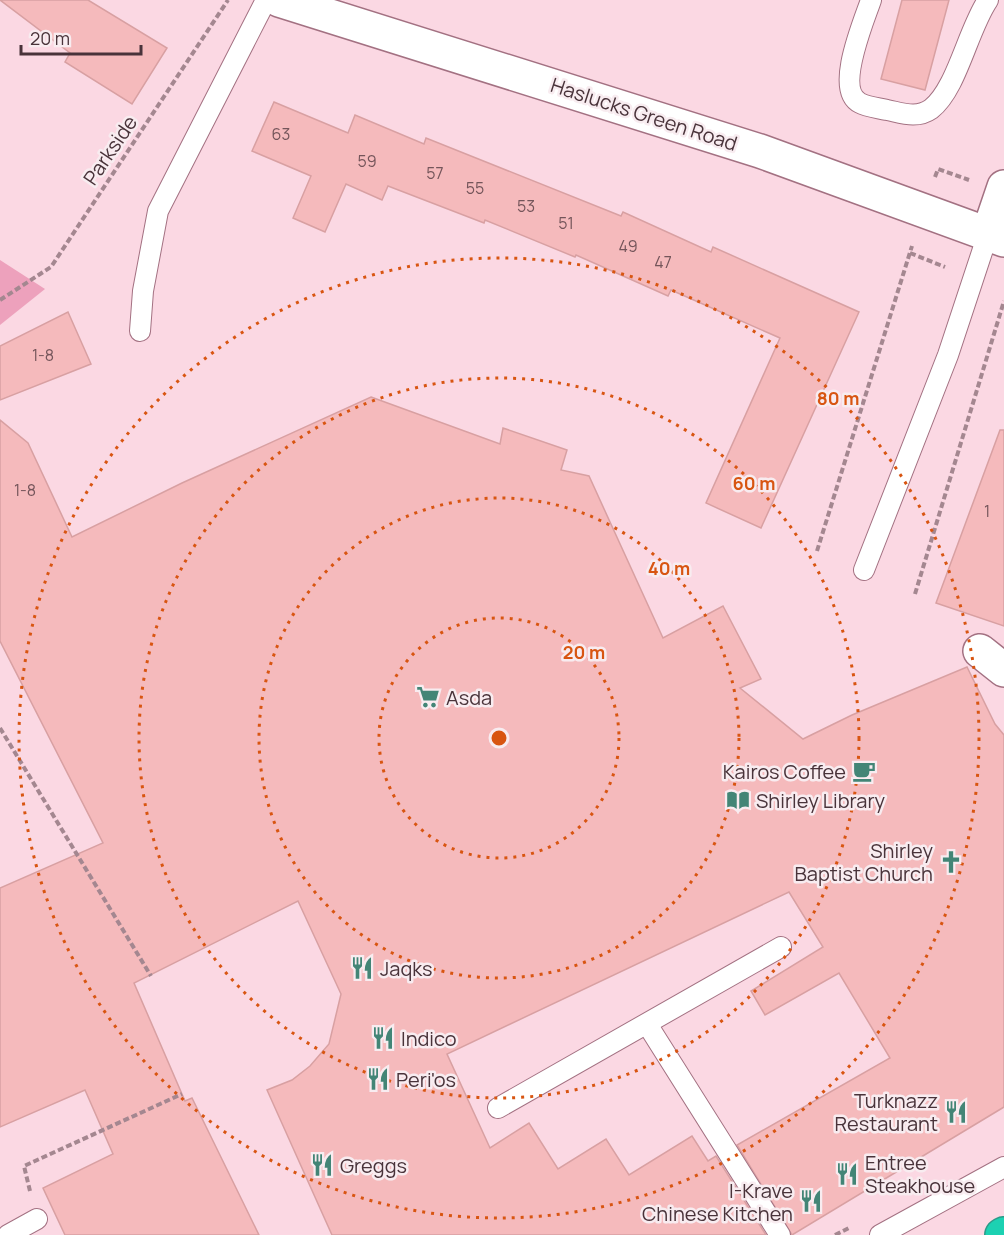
<svg xmlns="http://www.w3.org/2000/svg" width="1004" height="1235" font-family="Manrope,sans-serif">
	<style>
		.green { fill: #eda1bc }
		.building { fill: #f5babc; stroke: #d8a0a2; stroke-width: 1.5 }
		.lines { fill: none; stroke-linecap: round; stroke-linejoin: round }
		.lane-casing { stroke: #a37182; stroke-width: 22 }
		.street-casing { stroke: #a37182; stroke-width: 36 }
		.secondary-casing { stroke: #a37182; stroke-width: 36 }
		.highway-casing { stroke: #2c9a88; stroke-width: 36 }
		.path { stroke: #a48790; stroke-width: 4; stroke-dasharray: 6 3; stroke-linecap: butt }
		.lane { stroke: #fff; stroke-width: 20 }
		.street { stroke: #fff; stroke-width: 33 }
		.secondary { stroke: #fff; stroke-width: 33 }
		.highway { stroke: #1cd1b2; stroke-width: 33 }
		.ring { fill: none; stroke: #d85511; stroke-width: 3; stroke-dasharray: 3 6 }
		.labels { text-anchor: middle; dominant-baseline: central; stroke-width: 5; stroke-linejoin: round; paint-order: stroke }
		.number-label { font-size: 16px; fill: #74555a }
		.street-label { font-size: 20px; fill: #49333a; stroke: #f8ecf0 }
		.poi-label { font-size: 20px; fill: #49333a; stroke: #f8ecf0; text-anchor: start }
		.centre { fill: #d85511; stroke: #f8ecf0; stroke-width: 3 }
		.ring-label { font-size: 18px; text-anchor: middle; font-weight: bold; fill: #d85511; stroke: #f8ecf0; stroke-width: 5; stroke-linejoin: round; paint-order: stroke }
	</style>
	<rect width="100%" height="100%" fill="#fbd8e3"/>
	<path class="green" d="M0,260L45,289L0,325Z"/>
	<g class="building">
		<path d="M0,0H88L167,48L132,104L65,62L70,53Z"/>
		<path d="M902,0H949L925,90L881,79Z"/>
		<path d="M274,102L348,133L355,115L424,144L426,138L621,216L623,212L711,252L713,247L859,312L761,528L706,503L780,338L671,290L668,296L576,255L575,257L485,220L484,223L388,186L382,200L346,184L325,232L293,218L311,176L252,151Z"/>
		<path d="M68,312L91,364L0,400V346Z"/>
		<path d="M371,397L500,444L503,428L567,450L561,470L589,476L663,638L723,606L761,679L740,688L803,739L852,715L967,667L995,724L1004,735V1107L792,1235L737,1145L890,1058L839,973L765,1015L751,991L823,947L789,892L447,1054L490,1148L529,1123L558,1169L606,1139L629,1175L692,1136L708,1161L716,1156L766,1235H332L267,1090L292,1080L310,1066L329,1044L341,994L298,901L134,983L185,1101L192,1098L259,1235H65L43,1188L113,1154L85,1090L0,1127V888L103,843L0,641V420L28,443L72,537L182,483Z"/>
		<path d="M1000,430H1004V626L936,603Z"/>
	</g>
	<g class="lines">
		<g class="lane-casing">
			<g id="lane">
				<path d="M871,0C864,21 834,90 860,103C867,107 879,108 887,110C902,113 917,119 931,109C957,89 968,29 988,0"/>
				<path d="M140,331L143,291L158,211L266,0"/>
				<path d="M864,570L948,355L988,234"/>
				<path d="M647,1024L780,1235"/>
				<path d="M498,1108L781,947"/>
				<path d="M8,1235L37,1219"/>
				<path d="M880,1235L1004,1167"/>
			</g>
		</g>
		<g class="street-casing">
			<g id="street">
				<path d="M988,234L1004,187"/>
				<path d="M980,651L1004,670"/>
			</g>
		</g>
		<g class="secondary-casing">
			<path id="secondary" d="M279,0L760,151L1004,240"/>
		</g>
		<g class="highway-casing">
			<path id="highway" d="M1002,1235L1004,1234"/>
		</g>
		<g class="path">
			<path d="M935,177L938,169L969,180"/>
			<path d="M910,253L945,267"/>
			<path d="M0,300L51,267L228,0"/>
			<path d="M817,551L912,246"/>
			<path d="M915,594L1004,301"/>
			<path d="M0,728L151,976"/>
			<path d="M30,1191L24,1166L182,1094"/>
			<path d="M835,1235L851,1227"/>
		</g>
		<use href="#lane" class="lane"/>
		<use href="#street" class="street"/>
		<use href="#secondary" class="secondary"/>
		<use href="#highway" class="highway"/>
	</g>
	<g class="ring">
		<circle cx="499" cy="738" r="120"/>
		<circle cx="499" cy="738" r="240"/>
		<circle cx="499" cy="738" r="360"/>
		<circle cx="499" cy="738" r="480"/>
	</g>
	<defs>
		<g id="supermarket-bare" transform="scale(1.8)"><path d="M-6-5.5h2.5l.6 2H6L4.5 2H-2.5L-4.4-4H-6ZM-1.5 3.2a1.3 1.3 0 1 0 .1 0ZM3 3.2a1.3 1.3 0 1 0 .1 0Z" fill="#438576" stroke="#f8ecf0" stroke-width="2.5" paint-order="stroke"/></g>
		<g id="cafe-bare" transform="scale(1.8)"><path d="M-5.5-4.5H6V0H3Q3 3.5 0 3.5H-2.5Q-5.5 3.5-5.5 0ZM3-3.2v2h1.7v-2ZM-6 4.5H4V6H-6Z" fill="#438576" stroke="#f8ecf0" stroke-width="2.5" paint-order="stroke"/></g>
		<g id="library-bare" transform="scale(1.8)"><path d="M-6-4Q-3-5.5-.7-3.5V5Q-3 3-6 4ZM6-4Q3-5.5 .7-3.5V5Q3 3 6 4Z" fill="#438576" stroke="#f8ecf0" stroke-width="2.5" paint-order="stroke"/></g>
		<g id="church-bare" transform="scale(1.8)"><path d="M-1.2-6h2.4v3.5h3.3v2.4h-3.3V6h-2.4V-.1h-3.3v-2.4h3.3Z" fill="#438576" stroke="#f8ecf0" stroke-width="2.5" paint-order="stroke"/></g>
		<g id="restaurant-bare" transform="scale(1.8)"><path d="M-5-6h1v4h1v-4h1v4h1v-4h1v5L-1.5 .5V6h-2V.5L-5-1ZM5-6V6H3V1.5H1.5Q1.5-4 5-6Z" fill="#438576" stroke="#f8ecf0" stroke-width="2.5" paint-order="stroke"/></g>
	</defs>
	<g fill-rule="evenodd">
		<use href="#supermarket-bare" x="428" y="697"/>
		<use href="#cafe-bare" x="864" y="771"/>
		<use href="#library-bare" x="738" y="800"/>
		<use href="#church-bare" x="951" y="862"/>
		<use href="#restaurant-bare" x="362" y="968"/>
		<use href="#restaurant-bare" x="383" y="1038"/>
		<use href="#restaurant-bare" x="378" y="1079"/>
		<use href="#restaurant-bare" x="956" y="1112"/>
		<use href="#restaurant-bare" x="322" y="1165"/>
		<use href="#restaurant-bare" x="847" y="1174"/>
		<use href="#restaurant-bare" x="811" y="1201"/>
	</g>
	<g class="labels">
		<g class="number-label">
			<text x="281" y="134">63</text>
			<text x="367" y="161">59</text>
			<text x="435" y="173">57</text>
			<text x="475" y="188">55</text>
			<text x="526" y="206">53</text>
			<text x="566" y="223">51</text>
			<text x="628" y="246">49</text>
			<text x="663" y="262">47</text>
			<text x="43" y="355">1-8</text>
			<text x="25" y="490">1-8</text>
			<text x="987" y="511">1</text>
		</g>
		<g class="street-label">
			<text transform="translate(644 114) rotate(18)">Haslucks Green Road</text>
			<text transform="translate(110 150) rotate(-56)">Parkside</text>
		</g>
		<g class="poi-label">
			<text x="446" y="697">Asda</text>
			<text x="846" y="771" text-anchor="end">Kairos Coffee</text>
			<text x="756" y="800">Shirley Library</text>
			<text x="933" y="850" text-anchor="end">Shirley<tspan x="933" dy="23">Baptist Church</tspan></text>
			<text x="380" y="968">Jaqks</text>
			<text x="401" y="1038">Indico</text>
			<text x="396" y="1079">Peri'os</text>
			<text x="938" y="1100" text-anchor="end">Turknazz<tspan x="938" dy="23">Restaurant</tspan></text>
			<text x="865" y="1162">Entree<tspan x="865" dy="23">Steakhouse</tspan></text>
			<text x="340" y="1165">Greggs</text>
			<text x="793" y="1190" text-anchor="end">I-Krave<tspan x="793" dy="23">Chinese Kitchen</tspan></text>
		</g>
	</g>
	<circle cx="499" cy="738" r="9" class="centre"/>
	<g class="ring-label">
		<text x="838" y="405">80 m</text>
		<text x="754" y="490">60 m</text>
		<text x="669" y="575">40 m</text>
		<text x="584" y="659">20 m</text>
	</g>
	<path d="M21 45v9h120v-9" fill="none" stroke="#49333a" stroke-width="3"/>
	<text x="30" y="45" font-size="18" fill="#49333a" stroke="#f8ecf0" stroke-width="4.5" paint-order="stroke">20 m</text>
</svg>
